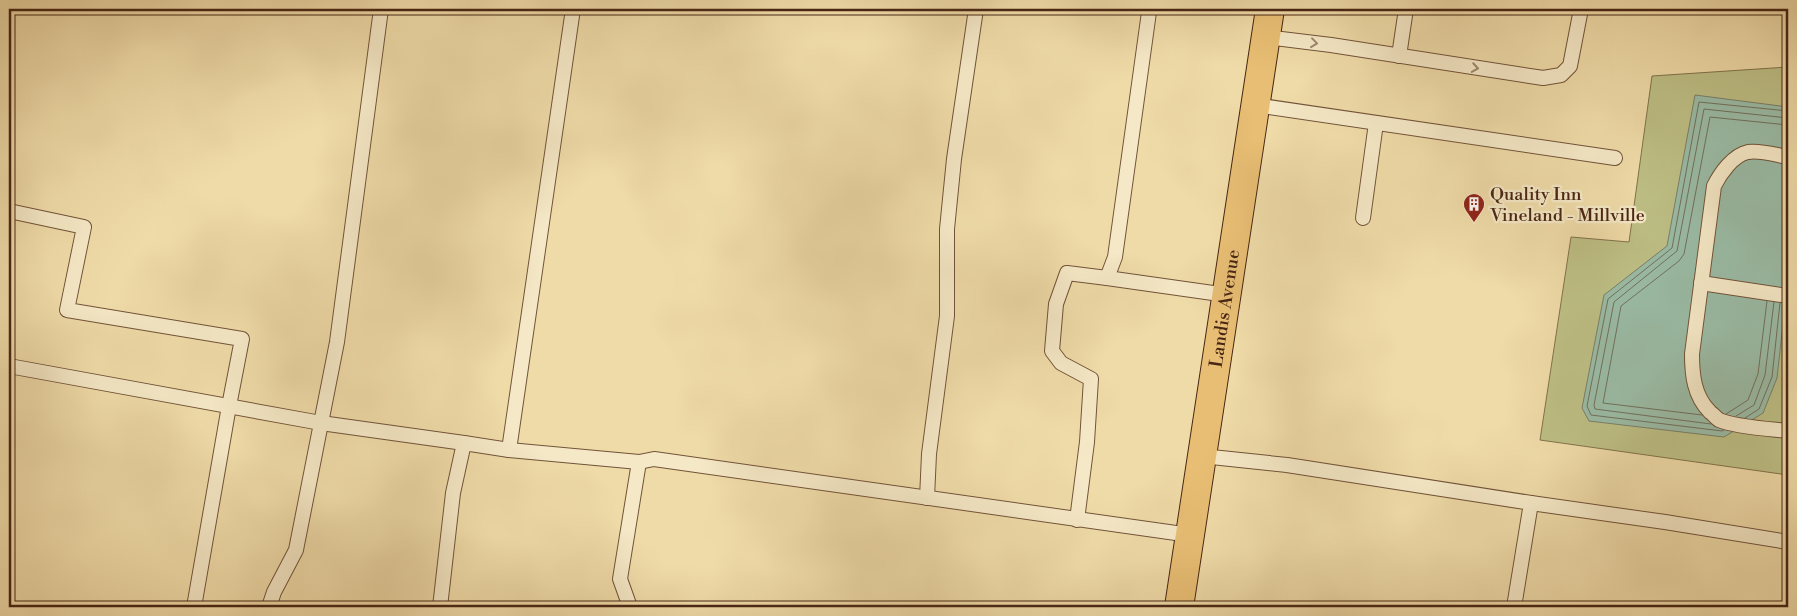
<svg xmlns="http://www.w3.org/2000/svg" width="1797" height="616" font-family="'Libre Bodoni',serif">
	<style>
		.green { fill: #bdbf85; stroke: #82724c }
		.water { fill: #9abba5; stroke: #797f6b }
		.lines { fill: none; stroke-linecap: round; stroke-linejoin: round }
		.shore { stroke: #71705c; stroke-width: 1 }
		.lane-casing { stroke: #725339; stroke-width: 16 }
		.primary-casing { stroke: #482614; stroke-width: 30 }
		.lane { stroke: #f5e8c6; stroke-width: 14 }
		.primary { stroke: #e8be74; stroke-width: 28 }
		.oneway { stroke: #9e876d }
		.labels { text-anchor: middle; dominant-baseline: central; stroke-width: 4.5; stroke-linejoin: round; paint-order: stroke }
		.poi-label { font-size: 18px; fill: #482614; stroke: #f5e8c6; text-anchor: start }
		.street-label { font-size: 18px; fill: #482614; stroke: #f5e8c6 }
	</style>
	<rect width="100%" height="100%" fill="#efdba8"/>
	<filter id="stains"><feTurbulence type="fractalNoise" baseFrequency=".004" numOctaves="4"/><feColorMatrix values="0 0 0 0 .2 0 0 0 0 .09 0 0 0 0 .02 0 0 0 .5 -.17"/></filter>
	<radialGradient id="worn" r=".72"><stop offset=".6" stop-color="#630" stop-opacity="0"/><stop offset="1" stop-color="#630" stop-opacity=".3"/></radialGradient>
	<path class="green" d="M1788,67V475L1540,440L1571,237L1629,242L1652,76Z"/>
	<path class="water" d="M1695,95L1788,107V278L1777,378L1763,413L1724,437L1589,421L1582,408L1604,295L1667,246Z"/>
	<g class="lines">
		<g class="shore">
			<path d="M1726,414L1748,400L1758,374L1767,301"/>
			<path d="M1702,415L1603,403L1621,306L1679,261L1684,254L1710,117L1788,125"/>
			<path d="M1736,416L1754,405L1765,375L1774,302"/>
			<path d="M1745,418L1759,409L1772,377L1780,303"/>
			<path d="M1711,424L1595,409L1594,405L1614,302L1677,251L1704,109L1788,118"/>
			<path d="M1724,430L1722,431L1591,415L1587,406L1608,299L1672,248L1699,102L1788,111"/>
		</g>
		<g class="lane-casing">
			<g id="lane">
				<path d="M1266,37L1331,45L1543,78L1561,75L1570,66L1581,9"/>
				<path d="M1399,56L1406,9"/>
				<path d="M1255,105L1615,158"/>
				<path d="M1788,157C1776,155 1760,150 1748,152C1733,155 1720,174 1714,186L1692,354C1692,375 1694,396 1710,412C1713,414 1716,418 1719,420C1735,427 1770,429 1788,431"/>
				<path d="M9,211L84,227L67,310L242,339L229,406L194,607"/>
				<path d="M1363,218L1376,123"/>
				<path d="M1107,278L1227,295"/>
				<path d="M1701,283L1788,296"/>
				<path d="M9,366L321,423L464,443"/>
				<path d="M509,450L573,9"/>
				<path d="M1202,456L1287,465L1531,503L1514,607"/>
				<path d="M927,498L929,454L947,316V229L954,159L976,9"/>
				<path d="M1531,503L1665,522L1788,542"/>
				<path d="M1077,520L1087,442L1091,379L1061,363L1052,351L1056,304L1067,273L1107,278L1115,257L1149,12L1147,9"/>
				<path d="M269,607L274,592L296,550L337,342L381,9"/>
				<path d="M440,607L453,493L464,443L509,450L639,462L654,459L1190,535"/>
				<path d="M630,607L620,579L639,462"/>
			</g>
		</g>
		<g class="primary-casing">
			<g id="primary">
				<path id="s1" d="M1179,607L1270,9"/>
			</g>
		</g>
		<use href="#lane" class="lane"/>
		<use href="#primary" class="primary"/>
	</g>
	<defs><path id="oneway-chevron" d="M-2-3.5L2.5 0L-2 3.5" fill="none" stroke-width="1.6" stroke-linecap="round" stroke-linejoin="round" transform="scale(1.25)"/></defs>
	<g class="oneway">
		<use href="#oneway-chevron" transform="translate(1314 43) rotate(7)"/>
		<use href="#oneway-chevron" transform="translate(1475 68) rotate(9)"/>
	</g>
	<defs>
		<g id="building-pin" transform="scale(1.125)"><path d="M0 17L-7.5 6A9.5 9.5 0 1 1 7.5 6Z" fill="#8f2418" stroke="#f5e8c6"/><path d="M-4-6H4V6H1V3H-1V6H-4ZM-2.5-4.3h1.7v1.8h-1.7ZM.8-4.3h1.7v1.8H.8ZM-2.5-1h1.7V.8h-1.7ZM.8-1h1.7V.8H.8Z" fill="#fff"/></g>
	</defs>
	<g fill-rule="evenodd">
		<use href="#building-pin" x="1474" y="204"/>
	</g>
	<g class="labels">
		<g class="poi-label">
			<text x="1490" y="194">Quality Inn<tspan x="1490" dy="21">Vineland - Millville</tspan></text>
		</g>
		<g class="street-label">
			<text stroke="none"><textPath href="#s1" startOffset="302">Landis Avenue</textPath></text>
		</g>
	</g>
	<rect width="1797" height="616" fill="none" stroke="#efdba8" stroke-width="30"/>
	<rect x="10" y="10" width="1777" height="596" fill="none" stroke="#482614" stroke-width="2.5"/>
	<rect x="15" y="15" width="1767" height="586" fill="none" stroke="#482614"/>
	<rect width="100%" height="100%" filter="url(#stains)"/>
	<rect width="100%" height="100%" fill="url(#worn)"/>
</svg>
